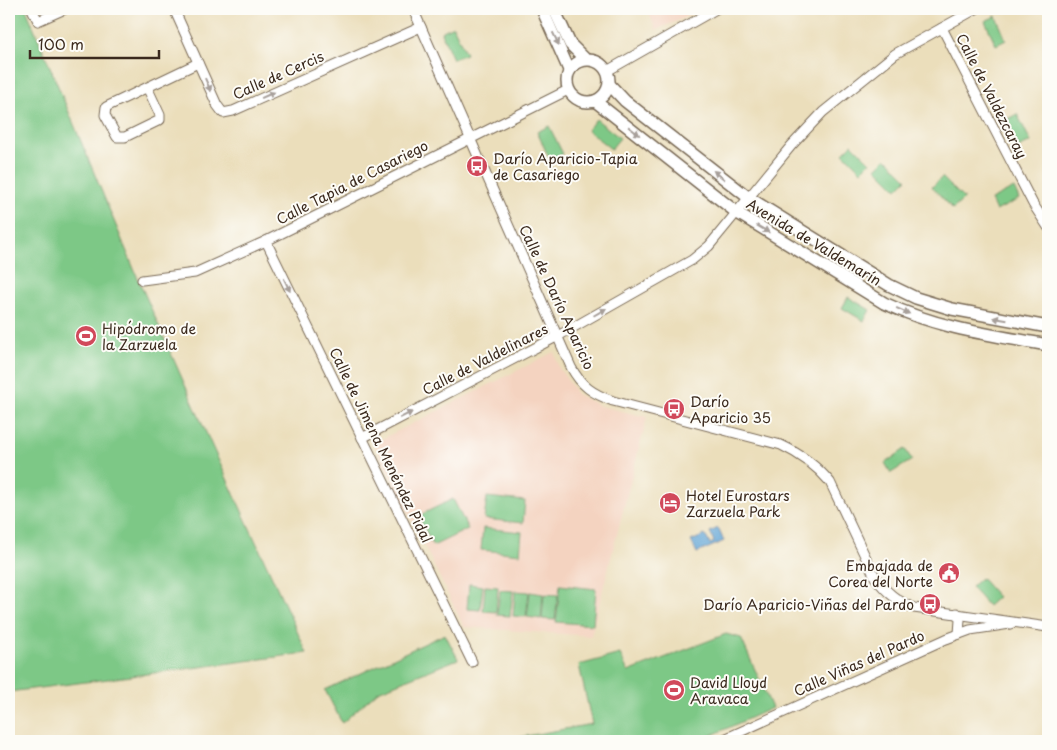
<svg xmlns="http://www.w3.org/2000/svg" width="1057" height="750" font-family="'Playpen Sans',sans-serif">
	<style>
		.built { fill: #f4d3c0 }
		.green { fill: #7dc886; stroke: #5c7952 }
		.water { fill: #60a4d5; stroke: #4e677a }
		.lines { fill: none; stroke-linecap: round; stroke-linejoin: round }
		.minor-casing { stroke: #796955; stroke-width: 11 }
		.tertiary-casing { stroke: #796955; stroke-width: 14 }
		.minor { stroke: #fff; stroke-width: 9 }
		.tertiary { stroke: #fff; stroke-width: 11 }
		.oneway { fill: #a79f9a }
		.labels { text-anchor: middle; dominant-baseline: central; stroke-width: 4; stroke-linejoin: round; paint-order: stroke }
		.street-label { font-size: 14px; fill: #3b2a1e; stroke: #fdfcf7 }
		.poi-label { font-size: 14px; fill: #3b2a1e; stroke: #fdfcf7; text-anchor: start }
	</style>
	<rect width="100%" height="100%" fill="#fdfcf7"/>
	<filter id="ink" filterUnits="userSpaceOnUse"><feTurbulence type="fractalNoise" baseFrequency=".02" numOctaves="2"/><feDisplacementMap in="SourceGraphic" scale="10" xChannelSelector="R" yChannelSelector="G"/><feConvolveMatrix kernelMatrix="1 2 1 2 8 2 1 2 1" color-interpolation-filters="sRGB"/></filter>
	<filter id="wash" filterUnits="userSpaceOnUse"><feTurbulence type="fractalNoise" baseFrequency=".0096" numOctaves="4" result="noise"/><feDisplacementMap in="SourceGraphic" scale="20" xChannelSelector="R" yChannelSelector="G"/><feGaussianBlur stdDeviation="1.12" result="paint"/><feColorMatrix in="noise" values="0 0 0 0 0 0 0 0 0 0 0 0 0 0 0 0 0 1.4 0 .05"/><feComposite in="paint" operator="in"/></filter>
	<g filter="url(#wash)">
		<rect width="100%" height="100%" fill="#ebdebb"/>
		<g class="built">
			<path d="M647,9H698L684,18L656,30Z"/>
			<path d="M554,352L559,368L577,394L600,406L647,417L591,636L464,627L374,443Z"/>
		</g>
		<g class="green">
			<path d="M9,9H26L139,281L212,446L307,653L9,692Z"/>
			<path d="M996,16L1006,40L996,45L985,21Z"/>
			<path d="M453,26L466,54L453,59L441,32Z"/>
			<path d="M1017,114L1031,142L1018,148L1004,121Z"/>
			<path d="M596,119L620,138L611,149L587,130Z"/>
			<path d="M549,126L563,154L550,160L537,132Z"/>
			<path d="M852,144L870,162L861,171L843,153Z"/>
			<path d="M886,158L907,179L897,189L876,168Z"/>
			<path d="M942,177L964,199L953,209L932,187Z"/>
			<path d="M1014,188L1019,199L996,211L991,200Z"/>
			<path d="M848,297L870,310L864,321L842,308Z"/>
			<path d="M905,449L912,460L891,473L885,463Z"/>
			<path d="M487,497L525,501L523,523L484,519Z"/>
			<path d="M453,499L468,529L433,546L418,516Z"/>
			<path d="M483,528L522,532L520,554L481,550Z"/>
			<path d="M981,578L998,597L988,606L971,587Z"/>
			<path d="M469,584L483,586L480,610L467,609Z"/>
			<path d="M560,585L596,589L593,625L556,622Z"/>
			<path d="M485,586L498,587L496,612L483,611Z"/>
			<path d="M500,590L513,591L510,616L497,615Z"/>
			<path d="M515,591L529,592L526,617L513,616Z"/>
			<path d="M530,592L543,594L541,619L527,617Z"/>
			<path d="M544,594L558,595L555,620L542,619Z"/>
			<path d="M445,634L458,659L378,691L342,723L325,690Z"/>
			<path d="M726,634L741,638L772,708L699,741H516L515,738L592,724L579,665L620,654L628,672Z"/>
		</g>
		<path class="water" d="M718,528L724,541L697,553L691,541L705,535L710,544L714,542L710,532Z"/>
	</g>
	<g filter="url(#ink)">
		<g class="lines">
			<g class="minor-casing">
				<g id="minor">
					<path d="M32,9L38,21L65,9"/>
					<path d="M174,9L217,105L223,113L233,111L421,27"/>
					<path d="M413,9L571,367C581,386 593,394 613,401L781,445C800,454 816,465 830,482L875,577C886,592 897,601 914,608L1048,627"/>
					<path d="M942,28L1033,204L1048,227"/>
					<path d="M607,71L716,9"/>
					<path d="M147,87L160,115V120L125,137H117L105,115L106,107L198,63"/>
					<path d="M266,241L472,662"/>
					<path d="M142,280L195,273L266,241L568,90"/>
					<path d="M362,438L558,336L692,260L709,246L791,146L823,112L895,54L976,9"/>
					<path d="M957,613L960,620L959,634"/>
					<path d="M720,741L946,639L970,630L1010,624"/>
				</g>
			</g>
			<g class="tertiary-casing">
				<g id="tertiary">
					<path d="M542,9L569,70"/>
					<path d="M554,9L570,44L585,59"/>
					<circle cx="588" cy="81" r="21"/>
					<path d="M609,84L625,101L749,198L889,285L916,298L952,309L1048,327"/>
					<path d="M595,101L736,212L884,303C937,328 991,335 1048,345"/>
				</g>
			</g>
			<use href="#minor" class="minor"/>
			<use href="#tertiary" class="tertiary"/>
		</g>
		<defs><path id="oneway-solid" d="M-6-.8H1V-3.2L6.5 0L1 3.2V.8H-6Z" transform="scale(1.25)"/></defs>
		<g class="oneway">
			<use href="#oneway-solid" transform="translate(556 39) rotate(64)"/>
			<use href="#oneway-solid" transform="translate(208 85) rotate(66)"/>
			<use href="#oneway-solid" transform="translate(268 95) rotate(-24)"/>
			<use href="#oneway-solid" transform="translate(634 131) rotate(38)"/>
			<use href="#oneway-solid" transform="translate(719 175) rotate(-142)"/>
			<use href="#oneway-solid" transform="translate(763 229) rotate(31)"/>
			<use href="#oneway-solid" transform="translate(287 285) rotate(64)"/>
			<use href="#oneway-solid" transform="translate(903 311) rotate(24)"/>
			<use href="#oneway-solid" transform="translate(600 312) rotate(-30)"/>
			<use href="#oneway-solid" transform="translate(1000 319) rotate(-170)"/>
			<use href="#oneway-solid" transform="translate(406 415) rotate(-27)"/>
		</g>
	</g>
	<defs>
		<g id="bus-disc" transform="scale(1.125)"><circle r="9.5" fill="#d1495b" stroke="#fdfcf7"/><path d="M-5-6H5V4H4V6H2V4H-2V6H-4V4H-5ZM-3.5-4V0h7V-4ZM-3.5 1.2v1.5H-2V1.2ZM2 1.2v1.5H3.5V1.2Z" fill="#fff"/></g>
		<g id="stadium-disc" transform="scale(1.125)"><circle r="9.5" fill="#d1495b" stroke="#fdfcf7"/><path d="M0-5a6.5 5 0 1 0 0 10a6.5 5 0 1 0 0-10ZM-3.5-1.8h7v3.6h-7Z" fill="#fff"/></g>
		<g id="hotel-disc" transform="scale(1.125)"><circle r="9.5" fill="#d1495b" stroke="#fdfcf7"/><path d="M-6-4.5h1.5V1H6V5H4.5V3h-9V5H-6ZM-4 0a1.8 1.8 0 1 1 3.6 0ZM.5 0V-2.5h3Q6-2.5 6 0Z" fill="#fff"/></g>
		<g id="civic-disc" transform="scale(1.125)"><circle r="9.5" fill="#d1495b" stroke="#fdfcf7"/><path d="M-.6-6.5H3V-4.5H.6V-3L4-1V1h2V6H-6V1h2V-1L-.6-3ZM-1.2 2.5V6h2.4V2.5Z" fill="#fff"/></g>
	</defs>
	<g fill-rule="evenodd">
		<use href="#bus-disc" x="477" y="166"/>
		<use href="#stadium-disc" x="86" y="336"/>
		<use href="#bus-disc" x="674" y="409"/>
		<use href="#hotel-disc" x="670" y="503"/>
		<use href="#civic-disc" x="949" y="573"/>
		<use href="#bus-disc" x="930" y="604"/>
		<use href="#stadium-disc" x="674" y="690"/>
	</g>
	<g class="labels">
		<g class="street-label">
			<text transform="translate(278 75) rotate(-24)">Calle de Cercis</text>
			<text transform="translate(992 96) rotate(63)">Calle de Valdezcaray</text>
			<text transform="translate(352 182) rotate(-27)">Calle Tapia de Casariego</text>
			<text transform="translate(814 242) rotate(31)">Avenida de Valdemarín</text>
			<text transform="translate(557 297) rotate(65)">Calle de Darío Aparicio</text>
			<text transform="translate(485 359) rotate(-27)">Calle de Valdelinares</text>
			<text transform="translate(381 445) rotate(64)">Calle de Jimena Menéndez Pidal</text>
			<text transform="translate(859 663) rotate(-24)">Calle Viñas del Pardo</text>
		</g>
		<g class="poi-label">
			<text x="493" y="158">Darío Aparicio-Tapia<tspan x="493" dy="16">de Casariego</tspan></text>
			<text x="102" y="328">Hipódromo de<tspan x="102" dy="16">la Zarzuela</tspan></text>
			<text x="690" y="401">Darío<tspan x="690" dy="16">Aparicio 35</tspan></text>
			<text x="686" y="495">Hotel Eurostars<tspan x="686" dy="16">Zarzuela Park</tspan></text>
			<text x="933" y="565" text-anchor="end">Embajada de<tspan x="933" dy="16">Corea del Norte</tspan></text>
			<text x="914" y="604" text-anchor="end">Darío Aparicio-Viñas del Pardo</text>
			<text x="690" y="682">David Lloyd<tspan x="690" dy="16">Aravaca</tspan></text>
		</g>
	</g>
	<rect width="1057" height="750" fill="none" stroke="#fdfcf7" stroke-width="30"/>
	<path d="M30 50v8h129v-8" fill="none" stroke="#3b2a1e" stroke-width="2.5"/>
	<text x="38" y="50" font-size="15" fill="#3b2a1e" stroke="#fdfcf7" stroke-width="4" paint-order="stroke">100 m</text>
</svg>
